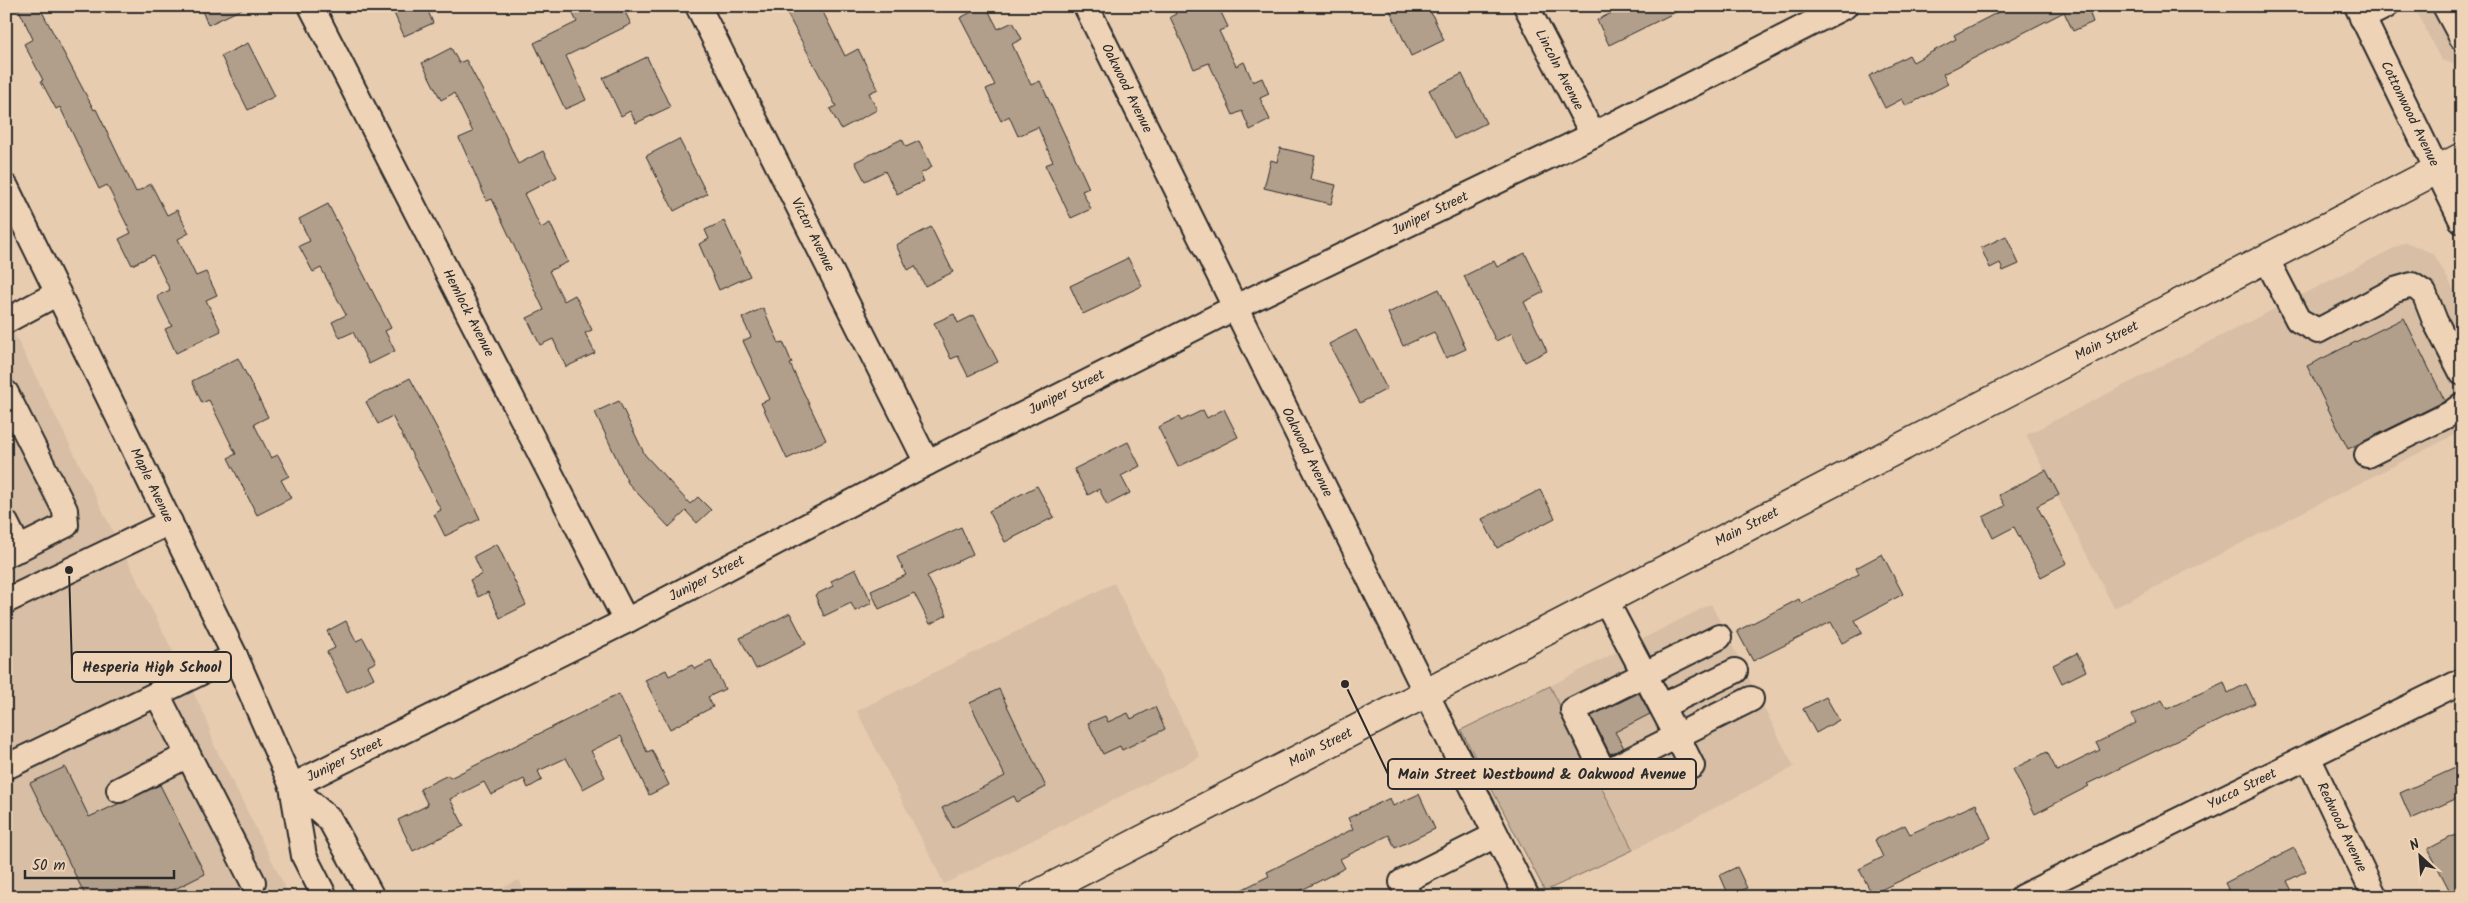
<svg xmlns="http://www.w3.org/2000/svg" width="2468" height="903" font-family="Kalam,sans-serif">
	<style>
		.built { fill: #d7bea5 }
		.green { fill: #c8b29b; stroke: #7a6e63 }
		.building { fill: #b29f8b; stroke: #2b2b2b }
		.lines { fill: none; stroke-linecap: round; stroke-linejoin: round }
		.minor-casing { stroke: #2b2b2b; stroke-width: 28 }
		.major-casing { stroke: #2b2b2b; stroke-width: 31 }
		.minor { stroke: #efd3b6; stroke-width: 24 }
		.major { stroke: #efd3b6; stroke-width: 28 }
		.labels { text-anchor: middle; dominant-baseline: central; stroke-width: 4; stroke-linejoin: round; paint-order: stroke }
		.street-label { font-size: 14px; fill: #2b2b2b; stroke: #efd3b6 }
		.leader { fill: none; stroke: #2b2b2b; stroke-width: 2 }
		.callout-dot { fill: #2b2b2b; stroke: #efd3b6; stroke-width: 2 }
		.callout { fill: #efd3b6; stroke: #2b2b2b; stroke-width: 2 }
		.callout-label { font-size: 15px; text-anchor: middle; font-weight: bold; fill: #2b2b2b }
	</style>
	<rect width="100%" height="100%" fill="#e7ccb0"/>
	<filter id="ink" filterUnits="userSpaceOnUse"><feTurbulence type="fractalNoise" baseFrequency=".02" numOctaves="2"/><feDisplacementMap in="SourceGraphic" scale="10" xChannelSelector="R" yChannelSelector="G"/><feConvolveMatrix kernelMatrix="1 2 1 2 8 2 1 2 1" color-interpolation-filters="sRGB"/></filter>
	<g filter="url(#ink)">
		<g class="built">
			<path d="M2414,6H2462V66L2441,60Z"/>
			<path d="M2406,242L2434,254L2462,305V431L2114,608L2026,435Z"/>
			<path d="M6,317L206,718L214,745L290,897H6Z"/>
			<path d="M1114,583L1200,757L944,884L857,711Z"/>
			<path d="M1711,604L1794,767L1633,850L1550,686Z"/>
			<path d="M519,880L527,897H483Z"/>
		</g>
		<path class="green" d="M1550,686L1633,850L1545,891L1461,730Z"/>
		<g class="building">
			<path d="M17,6H39L94,110L96,109L136,192L151,184L167,215L177,210L189,233L178,239L196,276L206,272L217,295L206,300L221,331L176,353L165,329L172,326L157,296L170,290L153,255L132,265L119,239L131,233L107,185L99,189L60,107L56,109L41,81L43,80L24,44L33,39Z"/>
			<path d="M200,6H248L208,25Z"/>
			<path d="M408,6H426L433,23L404,36L394,13Z"/>
			<path d="M569,6H622L631,24L566,56L586,100L565,109L534,43L577,22Z"/>
			<path d="M783,6H820L845,56L858,49L878,89L869,93L877,110L841,129L830,109L836,106Z"/>
			<path d="M983,6H986L998,29L1013,22L1022,39L1012,44L1031,85L1040,81L1089,188L1082,191L1091,209L1071,218L1045,165L1053,162L1038,127L1018,136L1009,116L1001,121L986,89L995,85L960,18Z"/>
			<path d="M1172,6H1218L1228,27L1219,31L1236,66L1244,62L1253,82L1262,78L1269,94L1260,98L1270,120L1250,130L1242,111L1233,115L1209,63L1194,69L1170,17L1176,14Z"/>
			<path d="M1388,6H1428L1444,40L1411,56Z"/>
			<path d="M1626,6H1688L1609,45L1597,20Z"/>
			<path d="M2010,6H2087L2093,22L2073,31L2064,12L1943,74L1948,84L1906,106L1902,99L1885,108L1869,76L1909,55L1913,62L1956,39L1954,35Z"/>
			<path d="M248,43L275,96L248,110L221,56Z"/>
			<path d="M451,48L459,63L466,60L499,121L518,164L543,151L557,177L524,194L541,228L550,223L568,262L549,271L564,301L575,295L592,330L585,333L595,353L566,367L553,339L540,345L527,318L544,310L492,199L487,201L459,138L473,132L454,93L441,100L422,63Z"/>
			<path d="M647,57L670,107L636,123L630,111L621,116L603,78Z"/>
			<path d="M1462,74L1486,123L1454,139L1429,90Z"/>
			<path d="M679,139L707,194L674,211L646,156Z"/>
			<path d="M902,139L906,147L919,141L932,167L920,174L924,181L897,194L885,171L865,181L855,162Z"/>
			<path d="M1280,148L1315,156L1310,179L1336,185L1331,204L1264,188L1271,160L1277,162Z"/>
			<path d="M328,204L391,328L385,331L395,351L369,364L353,332L340,338L332,322L346,315L321,268L313,272L299,246L310,241L299,219Z"/>
			<path d="M724,221L750,276L719,290L699,244L709,239L705,230Z"/>
			<path d="M931,227L953,272L925,286L915,266L908,270L896,245Z"/>
			<path d="M2006,236L2019,264L2003,271L2000,263L1990,268L1981,248Z"/>
			<path d="M1525,253L1544,292L1524,302L1547,351L1525,362L1512,333L1496,341L1464,276L1494,261L1497,267Z"/>
			<path d="M1128,258L1142,286L1083,314L1070,286Z"/>
			<path d="M1439,289L1466,349L1446,358L1434,332L1403,346L1388,313Z"/>
			<path d="M763,308L779,343L783,342L792,363L790,364L826,440L787,459L761,403L770,399L743,341L751,337L742,318Z"/>
			<path d="M954,314L958,323L974,315L998,362L968,376L958,356L951,359L934,323Z"/>
			<path d="M2404,318L2445,401L2348,449L2307,366Z"/>
			<path d="M1356,330L1387,389L1360,403L1329,344Z"/>
			<path d="M238,358L268,417L254,424L271,458L278,455L289,476L281,480L291,498L257,515L228,458L236,454L209,400L202,403L192,381Z"/>
			<path d="M410,378L439,432L480,519L445,536L434,514L441,510L392,416L378,424L366,402Z"/>
			<path d="M619,401L645,455L690,504L698,497L711,510L697,523L686,511L669,527L628,483L595,412Z"/>
			<path d="M1224,409L1238,437L1178,467L1158,427L1179,417L1181,421L1203,410L1207,418Z"/>
			<path d="M1128,442L1140,466L1121,476L1130,493L1107,505L1099,489L1088,495L1074,469Z"/>
			<path d="M2046,470L2059,495L2037,506L2067,563L2041,577L2014,527L1993,538L1983,517L2005,506L1999,495Z"/>
			<path d="M1037,486L1054,517L1005,542L989,511Z"/>
			<path d="M1540,490L1555,518L1497,548L1482,519Z"/>
			<path d="M961,527L973,554L927,576L947,615L930,624L914,593L879,609L871,591L906,575L897,557Z"/>
			<path d="M497,544L526,605L500,618L488,592L478,597L470,580L482,574L474,556Z"/>
			<path d="M1882,554L1903,594L1855,620L1862,633L1842,643L1831,622L1753,661L1737,631L1799,599L1801,604L1859,574L1856,568Z"/>
			<path d="M856,569L872,603L855,611L851,603L824,616L815,595L833,586L831,581Z"/>
			<path d="M790,613L806,644L756,669L740,638Z"/>
			<path d="M346,621L356,641L363,638L376,662L368,666L374,678L347,692L327,652L335,648L327,631Z"/>
			<path d="M2077,653L2086,671L2062,683L2053,665Z"/>
			<path d="M711,661L725,689L708,697L713,707L670,729L645,680L666,670L669,676L692,665L695,669Z"/>
			<path d="M2224,682L2228,693L2246,684L2255,703L2087,784L2089,786L2035,814L2013,769L2047,752L2057,771L2100,750L2096,743L2136,723L2132,715L2162,700L2167,709Z"/>
			<path d="M999,689L1046,787L1017,802L1014,796L953,828L942,808L1005,776L970,703Z"/>
			<path d="M1639,693L1650,714L1615,732L1624,748L1610,754L1591,716Z"/>
			<path d="M619,694L647,752L652,750L669,785L649,795L621,736L591,751L605,777L583,789L566,758L538,771L542,780L528,788L524,779L491,795L484,782L450,799L464,826L413,851L398,820L428,805L420,789L448,775L450,778Z"/>
			<path d="M1826,697L1839,720L1816,733L1803,709Z"/>
			<path d="M1155,707L1165,729L1122,750L1120,746L1103,754L1088,723L1105,716L1108,722L1128,713L1131,719Z"/>
			<path d="M2462,765V796L2411,819L2400,793Z"/>
			<path d="M65,767L89,817L160,785L205,874L159,897H86L30,783Z"/>
			<path d="M1419,794L1435,829L1395,848L1389,835L1340,859L1345,868L1288,897H1227L1269,876L1267,872L1353,829L1348,818L1390,798L1393,806Z"/>
			<path d="M1976,804L1991,838L1872,894L1859,869L1883,857L1875,840L1905,825L1910,834Z"/>
			<path d="M2455,835L2462,848V897H2453L2428,849Z"/>
			<path d="M2294,848L2306,871L2287,881L2295,897H2232L2225,883Z"/>
			<path d="M1737,867L1747,888L1729,896L1720,875Z"/>
		</g>
		<g class="lines">
			<g class="minor-casing">
				<g id="minor">
					<path id="s1" d="M311,6L626,621"/>
					<path id="s2" d="M698,6L927,463"/>
					<path id="s3" d="M1086,6L1527,897"/>
					<path id="s4" d="M1526,6L1593,135"/>
					<path id="s5" d="M2357,6L2462,221"/>
					<path d="M2445,6L2462,38"/>
					<path d="M2362,18L2386,6"/>
					<path id="s6" d="M6,187L235,656L292,786L304,856L325,897"/>
					<path d="M2266,258L2298,320L2318,331L2395,290L2412,285L2424,293L2435,321L2462,373"/>
					<path d="M6,321L58,293"/>
					<path d="M6,393L65,510L66,525L6,555"/>
					<path d="M2367,455L2450,414L2462,405"/>
					<path d="M6,523L19,549"/>
					<path d="M6,601L170,522"/>
					<path d="M1606,601L1677,736L1751,699"/>
					<path d="M157,694L253,882"/>
					<path d="M1662,706L1735,671"/>
					<path id="s7" d="M2308,757L2375,897"/>
					<path d="M1692,766L1677,736L1604,773L1573,710L1719,637"/>
					<path d="M6,767L235,656"/>
					<path id="s8" d="M292,786L626,621L927,463L1236,307L1593,135L1845,6"/>
					<path d="M292,786L330,820L372,897"/>
					<path d="M119,790L188,755"/>
					<path d="M1409,897L1402,882L1496,835"/>
					<path id="s9" d="M2022,897L2462,681"/>
				</g>
			</g>
			<g class="major-casing">
				<g id="major">
					<path id="s10" d="M1032,897L2462,157"/>
				</g>
			</g>
			<use href="#minor" class="minor"/>
			<use href="#major" class="major"/>
		</g>
	</g>
	<g class="labels">
		<g class="street-label">
			<text stroke="none"><textPath href="#s4" startOffset="72">Lincoln Avenue</textPath></text>
			<text stroke="none"><textPath href="#s3" startOffset="92">Oakwood Avenue</textPath></text>
			<text stroke="none"><textPath href="#s5" startOffset="120">Cottonwood Avenue</textPath></text>
			<text stroke="none"><textPath href="#s8" startOffset="1274">Juniper Street</textPath></text>
			<text stroke="none"><textPath href="#s2" startOffset="256">Victor Avenue</textPath></text>
			<text stroke="none"><textPath href="#s1" startOffset="345">Hemlock Avenue</textPath></text>
			<text stroke="none"><textPath href="#s10" startOffset="1210">Main Street</textPath></text>
			<text stroke="none"><textPath href="#s8" startOffset="869">Juniper Street</textPath></text>
			<text stroke="none"><textPath href="#s3" startOffset="498">Oakwood Avenue</textPath></text>
			<text stroke="none"><textPath href="#s6" startOffset="332">Maple Avenue</textPath></text>
			<text stroke="none"><textPath href="#s10" startOffset="805">Main Street</textPath></text>
			<text stroke="none"><textPath href="#s8" startOffset="464">Juniper Street</textPath></text>
			<text stroke="none"><textPath href="#s10" startOffset="325">Main Street</textPath></text>
			<text stroke="none"><textPath href="#s8" startOffset="59">Juniper Street</textPath></text>
			<text stroke="none"><textPath href="#s9" startOffset="245">Yucca Street</textPath></text>
			<text stroke="none"><textPath href="#s7" startOffset="78">Redwood Avenue</textPath></text>
		</g>
	</g>
	<path class="leader" d="M69 570L72 667M1345 684L1388 774"/>
	<g class="callout-dot">
		<circle cx="69" cy="570" r="5"/>
		<circle cx="1345" cy="684" r="5"/>
	</g>
	<g class="callout">
		<rect x="72" y="652" width="159" height="30" rx="5"/>
		<rect x="1388" y="759" width="308" height="30" rx="5"/>
	</g>
	<g class="callout-label">
		<text x="152" y="672">Hesperia High School</text>
		<text x="1542" y="779">Main Street Westbound &amp; Oakwood Avenue</text>
	</g>
	<rect width="2468" height="903" fill="none" stroke="#efd3b6" stroke-width="25"/>
	<rect x="12" y="12" width="2443" height="878" fill="none" stroke="#2b2b2b" stroke-width="2" filter="url(#ink)"/>
	<g transform="translate(2420 856) rotate(334)" stroke="#efd3b6" stroke-width="4" paint-order="stroke">
	<path d="M0-4L9 19L0 12L-9 19Z" fill="#2b2b2b"/>
	<text y="-8" font-size="14" font-weight="bold" text-anchor="middle" fill="#2b2b2b">N</text>
	</g>
	<path d="M25 870v8h149v-8" fill="none" stroke="#2b2b2b" stroke-width="2.5"/>
	<text x="32" y="870" font-size="15" fill="#2b2b2b" stroke="#efd3b6" stroke-width="4" paint-order="stroke">50 m</text>
</svg>
